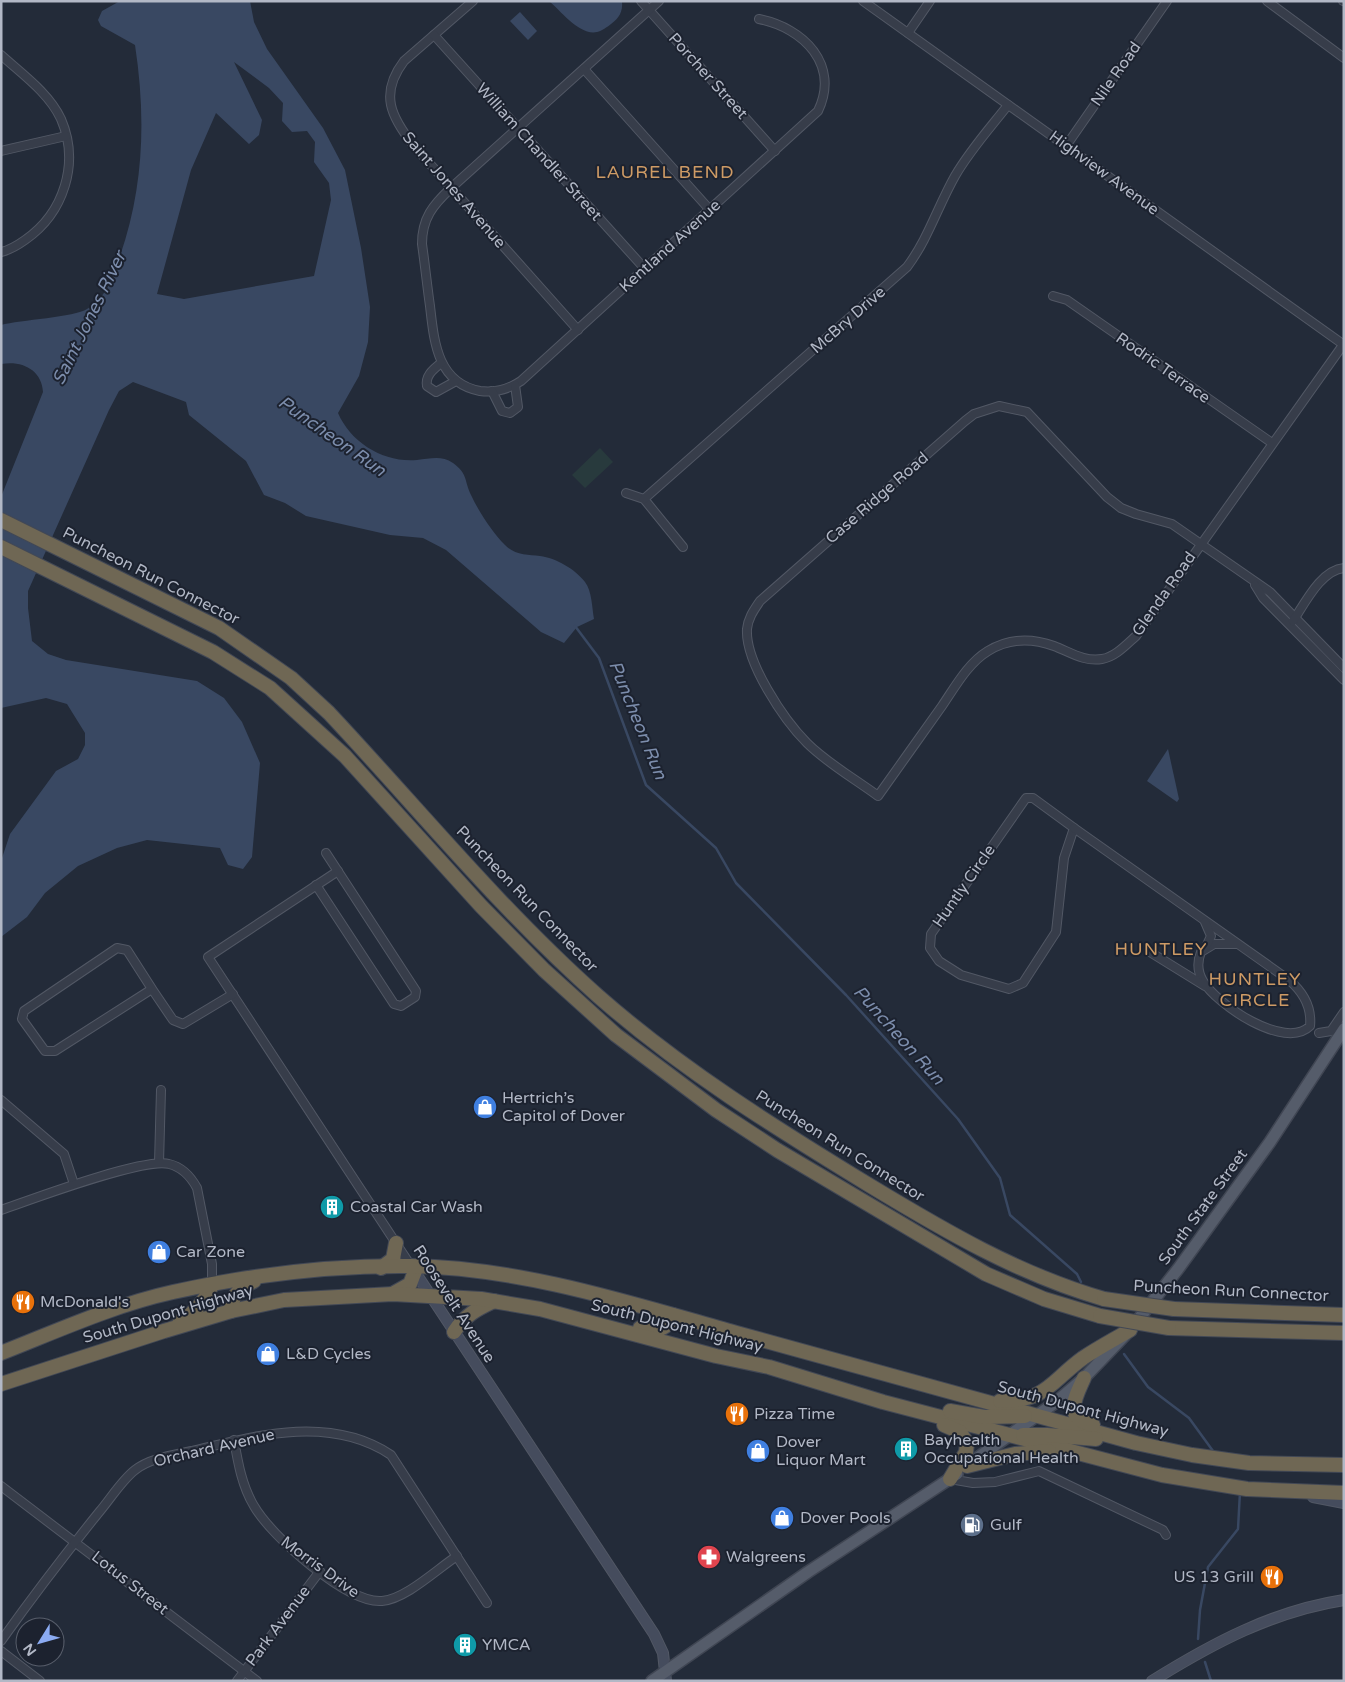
<svg xmlns="http://www.w3.org/2000/svg" width="1345" height="1682" font-family="'Varela Round',sans-serif">
	<style>
		.green { fill: #283a3d }
		.water { fill: #394862; fill-rule: evenodd }
		.lines { fill: none; stroke-linecap: round; stroke-linejoin: round }
		.stream { stroke: #394862; stroke-width: 2.5 }
		.street-casing { stroke: #525865; stroke-width: 10 }
		.secondary-casing { stroke: #525865; stroke-width: 12 }
		.primary-casing { stroke: #404653; stroke-width: 14 }
		.highway-casing { stroke: #424855; stroke-width: 16 }
		.street { stroke: #373d4a; stroke-width: 8 }
		.secondary { stroke: #454c5d; stroke-width: 10 }
		.primary { stroke: #555c6a; stroke-width: 11 }
		.highway { stroke: #6f6754; stroke-width: 14 }
		.highway-bridge-casing { stroke: #424855; stroke-width: 16; stroke-linecap: butt }
		.highway-bridge { stroke: #6f6754; stroke-width: 14 }
		.labels { text-anchor: middle; dominant-baseline: central; stroke-width: 4; stroke-linejoin: round; paint-order: stroke }
		.street-label { font-size: 16px; fill: #b2b8c6; stroke: #1c222f }
		.poi-label { font-size: 16px; fill: #b2b8c6; stroke: #1c222f; text-anchor: start }
		.neighbourhood-label { font-size: 18px; letter-spacing: 1px; fill: #ce9b65; stroke: #1c222f }
		.water-label { font-size: 18px; font-style: italic; fill: #7c8dac; stroke: #1c222f }
	</style>
	<rect width="100%" height="100%" fill="#232b39"/>
	<path class="green" d="M600,448L613,462L585,488L572,475Z"/>
	<g class="water">
		<path d="M120,1H250L254,22L267,49L323,128L345,170L361,248L370,307L368,342L359,376L338,413C351,443 384,463 417,460C430,459 441,455 453,463C468,474 464,480 471,495C479,512 492,532 505,545C514,555 528,555 540,556C556,558 575,569 585,582C592,591 592,608 594,619L577,627L564,643L541,632L446,550L423,538L390,535L306,516L285,503L264,495L246,461L189,415L186,402L133,382L119,391L109,410L28,591V608L32,641L48,654L66,660L197,681L224,698L242,722L260,763L252,857L243,869L228,865L220,848L147,840L117,848L78,866L45,893L27,917L1,937V861L10,834L56,771L78,759L85,745V733L67,704L46,698L1,708V497L43,392C42,370 22,360 1,364V325C20,320 75,317 87,309C107,297 113,277 120,256C144,187 146,117 135,45L101,26L98,20L102,11ZM234,62L269,88L283,103L282,121L292,132L307,131L315,142L314,162L329,183L331,200L314,276L184,299L157,294L191,170L216,113L249,144L259,135L262,120Z"/>
		<path d="M549,1H622C623,12 619,18 611,24C607,27 602,31 597,32C580,36 561,11 549,1Z"/>
		<path d="M520,12L537,31L528,40L510,21Z"/>
		<path d="M1168,749L1179,799L1177,802L1147,781Z"/>
	</g>
	<g class="lines">
		<g class="stream">
			<path d="M575,626L599,658L646,785L716,848L736,883L846,995L958,1119L1000,1178L1010,1215L1077,1274L1081,1282"/>
			<path d="M1124,1354L1148,1387L1189,1418L1213,1451"/>
			<path d="M1198,1639L1200,1610L1208,1567L1238,1529L1240,1492"/>
			<path d="M1205,1662L1211,1681"/>
		</g>
		<g class="street-casing">
			<g id="street">
				<path d="M473,1L404,61C379,94 391,117 414,146L578,330"/>
				<path d="M641,1L775,151"/>
				<path d="M659,1L451,188C433,205 422,218 422,244C425,265 427,285 430,306C434,341 437,383 480,391C495,393 509,389 521,381L818,111C840,65 804,28 759,19"/>
				<path d="M863,1L1344,345"/>
				<path d="M1267,1L1344,58"/>
				<path d="M1343,1H1344"/>
				<path d="M908,33L930,1"/>
				<path d="M434,35L645,269"/>
				<path d="M1,55C22,74 49,93 61,119C80,163 64,213 25,240C18,245 10,250 1,252"/>
				<path d="M584,69L710,210"/>
				<path d="M1066,146L1167,1"/>
				<path d="M1,151L66,136"/>
				<path d="M1053,296L1067,300L1272,443"/>
				<path d="M1343,345L1136,636C1126,645 1115,657 1102,659C1084,662 1070,652 1054,646C1032,638 1009,638 988,651C968,663 955,687 942,706C921,736 899,766 878,796C855,779 827,763 807,743C784,720 745,662 747,629C748,618 754,610 760,601L965,421L974,414L999,406L1027,412L1107,497L1121,508L1136,514L1172,524L1270,592L1344,668"/>
				<path d="M441,363C434,369 425,375 427,386L436,392L456,381"/>
				<path d="M492,391L502,411L510,413L518,407L515,385"/>
				<path d="M626,493L644,499L683,547"/>
				<path d="M644,499L907,267C928,239 938,206 955,176C970,150 990,128 1008,105"/>
				<path d="M1255,585L1263,598L1344,680"/>
				<path d="M1293,621C1305,603 1321,570 1344,568"/>
				<path d="M1026,798H1033L1074,828L1064,858L1056,932L1023,983L1009,989L961,975L939,961L930,948L931,934Z"/>
				<path d="M1074,828L1289,980C1303,992 1312,1007 1310,1026C1285,1051 1216,1004 1203,981C1197,971 1197,962 1201,952L1214,944H1237"/>
				<path d="M338,871L208,957L411,1266"/>
				<path d="M316,885L394,1004L401,1006L415,997L416,991L326,853"/>
				<path d="M1205,922L1211,936L1206,947"/>
				<path d="M1150,952L1205,986"/>
				<path d="M152,989L127,950L117,948L24,1011L22,1019L45,1051H55L152,989L173,1020L183,1024L233,994"/>
				<path d="M1319,1033L1331,1031L1344,1012"/>
				<path d="M1,1100L64,1154L74,1184"/>
				<path d="M159,1163L161,1090"/>
				<path d="M1,1210C30,1200 144,1157 169,1164C182,1167 191,1177 197,1188L212,1264V1285"/>
				<path d="M234,1440C238,1463 242,1486 254,1506C271,1536 347,1604 382,1601C406,1599 437,1569 457,1556"/>
				<path d="M950,1479L973,1483L995,1482L1039,1471L1163,1530L1166,1535"/>
				<path d="M1,1486L257,1681"/>
				<path d="M1,1641C33,1596 66,1553 100,1511C111,1498 122,1480 135,1470C150,1458 174,1455 192,1451C257,1435 331,1415 391,1455L487,1603"/>
				<path d="M1,1651L40,1681"/>
				<path d="M237,1681L320,1571"/>
			</g>
		</g>
		<g class="secondary-casing">
			<g id="secondary">
				<path d="M413,1269L654,1634L663,1653L666,1681"/>
				<path d="M1313,1497L1344,1503"/>
				<path d="M1152,1681C1213,1643 1273,1611 1344,1600"/>
			</g>
		</g>
		<g class="primary-casing">
			<g id="primary">
				<path d="M969,1464L1056,1402L1084,1378L1130,1330L1178,1269L1270,1142L1344,1029"/>
				<path d="M652,1681L808,1572L957,1474"/>
			</g>
		</g>
		<g class="highway-casing">
			<g id="highway">
				<path d="M1,520L219,628L291,678L329,713C418,808 500,909 598,996C681,1069 774,1127 869,1185C945,1231 1018,1274 1104,1299"/>
				<path d="M1,547L213,652L270,688L345,756L481,906L544,970L616,1035L716,1110L777,1150L986,1274L1044,1299L1100,1316"/>
				<path d="M381,1268L393,1259L396,1243"/>
				<path d="M394,1293L410,1284L415,1271"/>
				<path d="M1174,1309L1344,1315"/>
				<path d="M231,1311C231,1295 240,1288 254,1281"/>
				<path d="M180,1321C196,1312 204,1302 212,1285"/>
				<path d="M640,1328C655,1332 667,1331 673,1315"/>
				<path d="M1169,1328L1344,1333"/>
				<path d="M454,1332C465,1315 477,1309 494,1301"/>
				<path d="M1,1353C57,1331 114,1305 173,1292C250,1275 333,1265 412,1266C523,1268 633,1304 740,1334C872,1371 1004,1407 1136,1443L1192,1455L1249,1463L1344,1465"/>
				<path d="M1084,1378C1075,1398 1063,1418 1093,1425"/>
				<path d="M1,1384L164,1331L231,1311L284,1300L393,1294L481,1299L540,1309L716,1356L769,1367L883,1402L1162,1475L1247,1489L1344,1493"/>
				<path d="M1000,1401C1047,1401 1050,1382 1083,1358C1098,1348 1115,1339 1130,1330"/>
				<path d="M950,1411L984,1417L1025,1416"/>
				<path d="M944,1425L960,1432L967,1443L966,1452L950,1479"/>
				<path d="M1023,1435H1047L1096,1439"/>
				<path d="M967,1466L1015,1454L1049,1451"/>
			</g>
		</g>
		<use href="#street" class="street"/>
		<use href="#secondary" class="secondary"/>
		<use href="#primary" class="primary"/>
		<use href="#highway" class="highway"/>
		<g class="highway-bridge-casing">
			<g id="highway-bridge">
				<path d="M1104,1299L1174,1309"/>
				<path d="M1100,1316L1169,1328"/>
			</g>
		</g>
		<use href="#highway-bridge" class="highway-bridge"/>
	</g>
	<defs>
		<g id="shop-disc" transform="scale(1.25)"><circle r="9.5" fill="#3f7fe0" stroke="#1c222f"/><path d="M-5-2.5h2.3a2.7 3.5 0 0 1 5.4 0H5L5.5 6h-11ZM-1.5-2.5h3a1.5 2.3 0 0 0-3 0Z" fill="#fff"/></g>
		<g id="building-disc" transform="scale(1.25)"><circle r="9.5" fill="#0f9aa8" stroke="#1c222f"/><path d="M-4-6H4V6H1V3H-1V6H-4ZM-2.5-4.3h1.7v1.8h-1.7ZM.8-4.3h1.7v1.8H.8ZM-2.5-1h1.7V.8h-1.7ZM.8-1h1.7V.8H.8Z" fill="#fff"/></g>
		<g id="restaurant-disc" transform="scale(1.25)"><circle r="9.5" fill="#e8710a" stroke="#1c222f"/><path d="M-5-6h1v4h1v-4h1v4h1v-4h1v5L-1.5 .5V6h-2V.5L-5-1ZM5-6V6H3V1.5H1.5Q1.5-4 5-6Z" fill="#fff"/></g>
		<g id="fuel-disc" transform="scale(1.25)"><circle r="9.5" fill="#5c6f8a" stroke="#1c222f"/><path d="M-5.5-6h7V0h2V4h1.3V-2.5L3-4.5l.8-.8L6-3V5H2.5V1h-1V6h-7ZM-4.2-4.7v3.2H.2V-4.7Z" fill="#fff"/></g>
		<g id="pharmacy-disc" transform="scale(1.25)"><circle r="9.5" fill="#e0444e" stroke="#1c222f"/><path d="M-2-6h4v4h4v4h-4v4h-4v-4h-4v-4h4Z" fill="#fff"/></g>
	</defs>
	<g fill-rule="evenodd">
		<use href="#shop-disc" x="485" y="1107"/>
		<use href="#building-disc" x="332" y="1207"/>
		<use href="#shop-disc" x="159" y="1252"/>
		<use href="#restaurant-disc" x="23" y="1302"/>
		<use href="#shop-disc" x="268" y="1354"/>
		<use href="#restaurant-disc" x="737" y="1414"/>
		<use href="#building-disc" x="906" y="1449"/>
		<use href="#shop-disc" x="758" y="1451"/>
		<use href="#shop-disc" x="782" y="1518"/>
		<use href="#fuel-disc" x="972" y="1525"/>
		<use href="#pharmacy-disc" x="709" y="1557"/>
		<use href="#restaurant-disc" x="1272" y="1577"/>
		<use href="#building-disc" x="465" y="1645"/>
	</g>
	<g class="labels">
		<g class="street-label">
			<text transform="translate(1116 74) rotate(-55)">Nile Road</text>
			<text transform="translate(708 76) rotate(48)">Porcher Street</text>
			<text transform="translate(539 152) rotate(48)">William Chandler Street</text>
			<text transform="translate(1104 173) rotate(36)">Highview Avenue</text>
			<text transform="translate(454 190) rotate(49)">Saint Jones Avenue</text>
			<text transform="translate(670 246) rotate(-42)">Kentland Avenue</text>
			<text transform="translate(848 320) rotate(-41)">McBry Drive</text>
			<text transform="translate(1163 368) rotate(35)">Rodric Terrace</text>
			<text transform="translate(877 498) rotate(-41)">Case Ridge Road</text>
			<text transform="translate(151 576) rotate(27)">Puncheon Run Connector</text>
			<text transform="translate(1164 594) rotate(-55)">Glenda Road</text>
			<text transform="translate(964 886) rotate(-55)">Huntly Circle</text>
			<text transform="translate(527 899) rotate(46)">Puncheon Run Connector</text>
			<text transform="translate(840 1146) rotate(32)">Puncheon Run Connector</text>
			<text transform="translate(1203 1207) rotate(-54)">South State Street</text>
			<text transform="translate(1231 1291) rotate(3)">Puncheon Run Connector</text>
			<text transform="translate(454 1304) rotate(57)">Roosevelt Avenue</text>
			<text transform="translate(168 1314) rotate(-16)">South Dupont Highway</text>
			<text transform="translate(677 1326) rotate(14)">South Dupont Highway</text>
			<text transform="translate(1083 1409) rotate(15)">South Dupont Highway</text>
			<text transform="translate(214 1448) rotate(-13)">Orchard Avenue</text>
			<text transform="translate(320 1567) rotate(36)">Morris Drive</text>
			<text transform="translate(130 1583) rotate(38)">Lotus Street</text>
			<text transform="translate(278 1626) rotate(-53)">Park Avenue</text>
		</g>
		<g class="poi-label">
			<text x="502" y="1098">Hertrich’s<tspan x="502" dy="18">Capitol of Dover</tspan></text>
			<text x="350" y="1207">Coastal Car Wash</text>
			<text x="176" y="1252">Car Zone</text>
			<text x="40" y="1302">McDonald's</text>
			<text x="286" y="1354">L&amp;D Cycles</text>
			<text x="754" y="1414">Pizza Time</text>
			<text x="924" y="1440">Bayhealth<tspan x="924" dy="18">Occupational Health</tspan></text>
			<text x="776" y="1442">Dover<tspan x="776" dy="18">Liquor Mart</tspan></text>
			<text x="800" y="1518">Dover Pools</text>
			<text x="990" y="1525">Gulf</text>
			<text x="726" y="1557">Walgreens</text>
			<text x="1254" y="1577" text-anchor="end">US 13 Grill</text>
			<text x="482" y="1645">YMCA</text>
		</g>
		<g class="neighbourhood-label">
			<text x="665" y="172">LAUREL BEND</text>
			<text x="1161" y="949">HUNTLEY</text>
			<text x="1255" y="979">HUNTLEY<tspan x="1255" dy="21">CIRCLE</tspan></text>
		</g>
		<g class="water-label">
			<text transform="translate(89 318) rotate(-64)">Saint Jones River</text>
			<text transform="translate(332 436) rotate(35)">Puncheon Run</text>
			<text transform="translate(638 720) rotate(68)">Puncheon Run</text>
			<text transform="translate(899 1035) rotate(48)">Puncheon Run</text>
		</g>
	</g>
	<rect width="1345" height="1682" fill="none" stroke="#b2b8c6" stroke-width="5"/>
	<g transform="translate(40 1642) rotate(233)"><circle r="24" fill="#1c222f" stroke="#585e6b"/>
	<path d="M0-4L9 19L0 12L-9 19Z" fill="#8babf2"/>
	<text y="-8" font-size="14" font-weight="bold" text-anchor="middle" fill="#b2b8c6">N</text>
	</g>
</svg>
